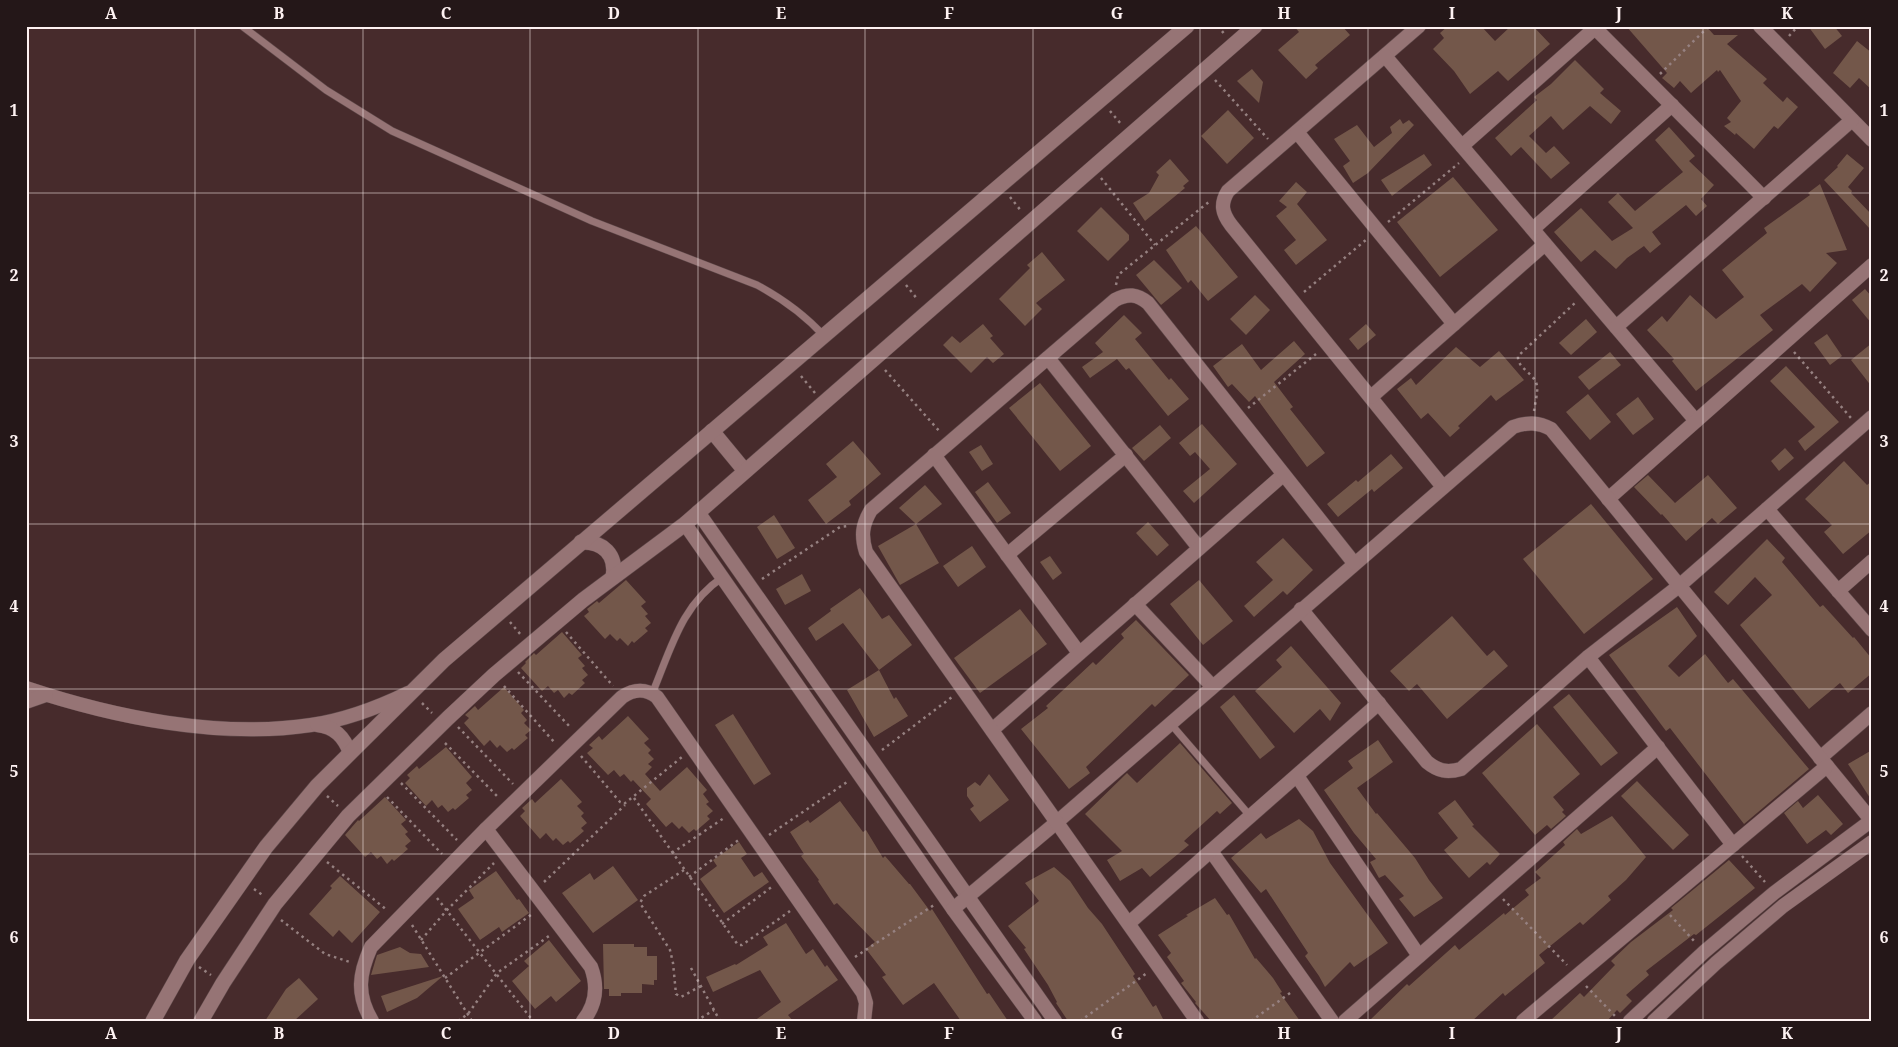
<svg xmlns="http://www.w3.org/2000/svg" width="1898" height="1047" font-family="'Noto Serif',serif">
	<style>
		.building { fill: #73574a }
		.lines { fill: none; stroke-linecap: round; stroke-linejoin: round }
		.lane-casing { stroke: #5e4849; stroke-width: 8 }
		.street-casing { stroke: #5e4849; stroke-width: 15 }
		.secondary-casing { stroke: #5e4849; stroke-width: 16 }
		.path { stroke: #968181; stroke-width: 2.5; stroke-dasharray: 2.5 4; stroke-linecap: butt }
		.lane { stroke: #967475; stroke-width: 7 }
		.street { stroke: #967475; stroke-width: 14 }
		.secondary { stroke: #967475; stroke-width: 15 }
		.grid { fill: none; stroke: #fdf1f1; stroke-width: 1; stroke-opacity: 0.55 }
		.neatline { fill: none; stroke: #fdf1f1; stroke-width: 2 }
		.grid-label { font-size: 16px; text-anchor: middle; font-weight: bold; fill: #fdf1f1 }
	</style>
	<rect width="100%" height="100%" fill="#472b2c"/>
	<g class="building">
		<path d="M1294,26H1342L1350,35L1315,65L1318,68L1306,79L1278,50L1299,32Z"/>
		<path d="M1448,26H1481L1495,41L1511,26H1533L1550,44L1508,81L1498,71L1470,94L1454,71L1433,49L1444,38L1440,33Z"/>
		<path d="M1626,26H1706L1714,35H1738L1727,44L1767,79L1763,83L1783,102L1787,97L1798,107L1778,129L1774,126L1754,149L1736,133L1735,135L1724,126L1731,122L1727,118L1741,101L1720,70L1718,72L1717,70L1691,93L1680,81L1674,88L1662,78L1667,73Z"/>
		<path d="M1808,26H1834L1842,36L1825,49Z"/>
		<path d="M1857,41L1872,53V90L1859,78L1850,88L1833,73Z"/>
		<path d="M1575,60L1604,89L1600,93L1621,111L1611,124L1590,106L1563,130L1551,116L1529,136L1546,153L1554,146L1570,163L1551,179L1521,147L1511,156L1495,138L1537,100L1534,97L1551,84Z"/>
		<path d="M1252,69L1263,82L1259,103L1237,81Z"/>
		<path d="M1228,110L1254,138L1227,164L1201,136Z"/>
		<path d="M1400,119L1403,124L1409,120L1414,125L1368,173L1353,183L1343,166L1350,161L1334,139L1357,125L1374,147L1392,133L1390,127Z"/>
		<path d="M1669,127L1695,156L1689,161L1714,185L1701,199L1707,206L1696,216L1686,205L1652,232L1661,244L1650,253L1644,246L1627,258L1616,269L1595,250L1581,262L1554,232L1581,208L1612,241L1633,228L1608,202L1618,193L1635,211L1683,172L1655,140Z"/>
		<path d="M1424,154L1432,165L1392,196L1381,180Z"/>
		<path d="M1847,154L1864,168L1848,187L1852,191L1851,193L1872,215V231L1824,180L1838,167L1837,166Z"/>
		<path d="M1170,159L1189,181L1183,186L1185,188L1145,221L1133,203L1149,193L1159,175L1156,172Z"/>
		<path d="M1453,177L1498,230L1440,277L1397,222Z"/>
		<path d="M1296,182L1307,192L1297,204L1327,240L1296,265L1284,250L1296,240L1276,216L1287,207L1279,201Z"/>
		<path d="M1820,184L1847,250L1826,253L1837,263L1810,292L1802,284L1760,315L1773,330L1696,391L1672,361L1674,359L1647,330L1662,316L1667,322L1690,295L1716,319L1744,297L1722,270L1767,233L1764,228L1810,195L1808,193Z"/>
		<path d="M1101,207L1129,235V240L1108,261L1077,231Z"/>
		<path d="M1196,226L1238,277L1208,301L1191,280L1188,283L1166,250Z"/>
		<path d="M1042,252L1065,280L1036,303L1042,309L1025,326L999,299L1030,268L1027,265Z"/>
		<path d="M1154,260L1182,288L1161,305L1136,275Z"/>
		<path d="M1865,289L1872,297V324L1852,300Z"/>
		<path d="M1255,295L1270,310L1246,335L1230,319Z"/>
		<path d="M1124,315L1142,333L1135,339L1169,380L1171,378L1189,399L1168,416L1129,368L1126,370L1117,359L1090,378L1082,367L1103,352L1095,343Z"/>
		<path d="M1586,319L1597,332L1571,355L1559,343Z"/>
		<path d="M983,324L993,336L990,338L1004,354L993,363L987,357L971,373L943,345L952,336L960,343Z"/>
		<path d="M1366,324L1376,335L1358,350L1349,339Z"/>
		<path d="M1827,334L1842,356L1830,365L1814,343Z"/>
		<path d="M1294,341L1305,354L1274,382L1293,407L1290,409L1325,453L1307,467L1255,396L1249,402L1232,384L1228,387L1213,366L1242,344L1261,370Z"/>
		<path d="M1872,343V387L1851,360Z"/>
		<path d="M1456,347L1480,367L1499,351L1524,380L1496,401L1491,395L1458,426L1460,428L1450,437L1428,413L1421,419L1397,389L1411,378L1416,385Z"/>
		<path d="M1610,352L1621,365L1589,390L1578,377Z"/>
		<path d="M1786,366L1839,422L1805,451L1798,441L1815,427L1770,381Z"/>
		<path d="M1040,383L1091,446L1060,471L1009,408Z"/>
		<path d="M1588,394L1611,422L1590,440L1566,412Z"/>
		<path d="M1638,397L1654,419L1633,435L1616,414Z"/>
		<path d="M1202,424L1237,464L1194,503L1183,491L1210,469L1195,452L1190,456L1179,443Z"/>
		<path d="M1160,425L1171,438L1144,461L1132,448Z"/>
		<path d="M853,441L881,474L849,501L851,505L826,524L808,500L837,477L826,464Z"/>
		<path d="M981,445L993,464L982,471L969,452Z"/>
		<path d="M1785,448L1794,458L1779,471L1771,461Z"/>
		<path d="M1391,454L1403,468L1374,492L1372,489L1338,517L1327,504L1356,480L1358,482Z"/>
		<path d="M1844,461L1867,485L1872,481V530L1843,554L1824,532L1832,525L1805,499Z"/>
		<path d="M1648,475L1675,503L1708,475L1737,508L1718,524L1712,518L1686,541L1662,514L1661,515L1634,487Z"/>
		<path d="M988,482L1011,513L997,523L975,492Z"/>
		<path d="M925,485L942,504L916,524L899,508Z"/>
		<path d="M1591,504L1653,579L1584,634L1523,559Z"/>
		<path d="M774,515L795,548L777,559L757,527Z"/>
		<path d="M1148,522L1169,545L1157,556L1136,533Z"/>
		<path d="M916,524L939,563L900,585L878,546Z"/>
		<path d="M1283,538L1313,570L1287,595L1283,591L1254,617L1244,606L1273,580L1256,562Z"/>
		<path d="M1767,539L1785,558L1782,562L1820,607L1823,605L1853,638L1854,637L1872,659V673L1848,693L1840,683L1809,709L1740,625L1772,595L1755,577L1728,605L1714,592Z"/>
		<path d="M972,546L986,567L958,587L943,566Z"/>
		<path d="M1050,556L1062,573L1053,580L1040,562Z"/>
		<path d="M802,574L811,591L785,605L776,589Z"/>
		<path d="M626,580L646,602L641,606L648,614L645,616L651,623L645,628L648,631L634,643L632,641L628,646L620,638L617,641L610,634L605,639L584,616L589,612L587,609L597,601L599,603Z"/>
		<path d="M1199,580L1233,621L1203,645L1170,604Z"/>
		<path d="M860,588L882,619L889,615L912,645L879,670L843,623L816,641L808,628L831,611L830,609Z"/>
		<path d="M1677,607L1697,636L1668,666L1679,677L1705,654L1728,683L1733,679L1809,769L1744,824L1670,728L1666,731L1609,655Z"/>
		<path d="M1020,609L1047,644L980,693L954,658Z"/>
		<path d="M1452,616L1487,656L1494,650L1508,666L1447,719L1417,684L1409,691L1390,671Z"/>
		<path d="M1136,620L1189,675L1155,707L1152,704L1086,767L1090,773L1069,789L1021,729L1048,708L1046,706L1093,662L1096,665L1124,638L1121,634Z"/>
		<path d="M562,632L582,655L578,658L585,666L582,668L588,675L582,680L585,683L572,695L569,693L564,698L558,690L554,693L548,686L542,691L521,668L526,663L525,662L534,653L536,655Z"/>
		<path d="M1291,646L1341,703L1330,721L1320,709L1294,733L1255,691L1282,667L1276,660Z"/>
		<path d="M879,670L894,699L896,697L908,716L874,737L847,690Z"/>
		<path d="M504,687L524,710L521,713L527,720L524,723L531,730L525,735L528,738L514,750L512,748L507,752L500,745L497,748L490,740L484,746L464,723L469,718L465,715L475,706L478,710Z"/>
		<path d="M1569,694L1618,753L1601,766L1553,707Z"/>
		<path d="M1234,695L1275,747L1260,759L1220,707Z"/>
		<path d="M733,714L771,774L754,785L715,725Z"/>
		<path d="M628,716L649,739L644,743L651,750L648,753L654,759L648,764L652,767L645,774L660,791L687,767L707,790L703,794L709,802L706,804L713,811L707,816L710,819L696,831L694,829L689,833L682,826L679,829L672,822L666,827L646,804L651,799L633,780L631,782L624,774L620,777L614,770L608,775L587,753L593,748L589,745L599,736L602,740Z"/>
		<path d="M1537,724L1580,774L1553,797L1564,810L1562,812L1566,816L1551,829L1547,825L1535,835L1482,773Z"/>
		<path d="M1378,740L1393,762L1357,788L1376,814L1377,813L1415,858L1429,880L1443,898L1414,917L1399,899L1404,896L1385,875L1379,878L1370,862L1376,859L1354,833L1324,790L1353,768L1348,761Z"/>
		<path d="M1180,743L1232,803L1220,814L1217,811L1184,841L1189,845L1150,877L1142,868L1120,881L1107,860L1122,851L1085,814L1127,773L1137,783Z"/>
		<path d="M446,747L472,777L466,783L472,790L466,795L469,798L455,810L453,808L448,812L442,805L438,808L432,800L426,806L405,783L410,778L407,775L417,766L419,769Z"/>
		<path d="M1872,750V801L1848,764Z"/>
		<path d="M989,774L1009,800L980,822L970,809L974,806L967,796V788L975,782L980,786Z"/>
		<path d="M561,779L582,802L577,806L584,813L581,816L587,823L581,828L584,831L570,843L568,841L563,845L556,838L553,841L546,833L540,839L520,816L525,811L522,808L532,799L535,803Z"/>
		<path d="M1637,781L1689,835L1673,850L1621,796Z"/>
		<path d="M1818,795L1843,824L1831,835L1826,830L1807,844L1784,813L1798,801L1803,808Z"/>
		<path d="M385,797L406,820L401,824L408,832L405,834L411,841L405,846L408,849L394,861L392,859L387,864L381,856L377,859L371,852L365,857L345,835L358,820L359,821Z"/>
		<path d="M1455,800L1474,825L1472,826L1500,854L1490,865L1487,862L1469,878L1444,850L1458,838L1438,813Z"/>
		<path d="M840,801L863,832L866,830L883,858L885,856L909,884H910L930,911L932,909L987,994L989,993L1008,1021H961L934,983L903,1005L882,977L886,975L866,949L875,942L837,903L834,905L818,881L819,880L801,856L804,854L790,832L808,820L810,823Z"/>
		<path d="M1612,816L1646,857L1626,880L1608,896L1611,900L1583,925L1580,922L1539,955L1545,963L1505,996L1503,993L1472,1021H1369L1407,984L1409,986L1455,945L1459,950L1504,913L1505,915L1529,895L1525,890L1541,878L1535,872L1565,845L1563,842L1577,829L1581,834Z"/>
		<path d="M1299,819L1313,831L1330,863L1388,943L1354,967L1350,962L1325,987L1319,976L1305,956L1308,953L1266,889L1261,893L1231,858L1261,833L1266,839Z"/>
		<path d="M739,842L747,854L741,858L754,877L762,872L769,882L724,913L700,879L717,866L713,860Z"/>
		<path d="M1729,860L1755,888L1696,935L1694,934L1646,971L1649,975L1626,995L1632,1001L1620,1013L1617,1010L1607,1021H1550L1580,993L1584,997L1615,965L1611,961L1631,942L1673,910L1671,908Z"/>
		<path d="M613,866L638,900L593,933L562,893L590,873L594,880Z"/>
		<path d="M1054,867L1070,881L1088,908L1102,924L1135,974L1133,976L1153,1007L1156,1005L1164,1021H1068L1056,1003L1057,1002L1048,985L1024,949L1026,948L1008,926L1039,901L1025,883Z"/>
		<path d="M496,871L517,900L519,899L529,913L502,932L499,927L480,940L458,909L474,898L469,890Z"/>
		<path d="M340,876L380,912L352,943L339,930L333,937L309,914L332,888L330,886Z"/>
		<path d="M1215,898L1227,915L1229,914L1255,959L1256,958L1273,978L1282,992L1280,993L1300,1021H1211L1195,1003L1196,1002L1181,983L1184,981L1167,957L1171,953L1158,935L1188,916L1186,915Z"/>
		<path d="M786,923L806,954L813,949L825,967L827,965L838,980L788,1015L793,1021H754L781,1002L760,970L713,992L706,977L735,964L736,965L768,945L763,937Z"/>
		<path d="M549,940L581,981L556,1002L551,996L535,1009L512,981L529,966L524,961Z"/>
		<path d="M603,944H634V947H647V956H657V980H654V985L642,984V993H621V996H609V989H604Z"/>
		<path d="M400,947L410,953L421,954L429,967L371,975L377,955Z"/>
		<path d="M443,976L417,998L387,1012L381,996Z"/>
		<path d="M299,978L318,999L294,1021H265L286,989Z"/>
	</g>
	<g class="lines">
		<g class="lane-casing">
			<g id="lane">
				<path d="M242,26L326,90L392,131L592,221L757,285C783,299 804,314 824,336"/>
				<path d="M652,694C671,649 681,605 723,577"/>
				<path d="M1170,723L1251,817"/>
			</g>
		</g>
		<g class="street-casing">
			<g id="street">
				<path d="M1419,26L1228,191C1220,204 1222,213 1231,225L1443,487"/>
				<path d="M1593,26L1764,198"/>
				<path d="M1760,26L1872,140"/>
				<path d="M1385,56L1696,421"/>
				<path d="M1297,132L1454,324"/>
				<path d="M1462,146L1595,28"/>
				<path d="M1533,229L1672,105"/>
				<path d="M1616,327L1852,120"/>
				<path d="M1048,358L1199,548"/>
				<path d="M1371,397L1545,244"/>
				<path d="M934,455L1079,653"/>
				<path d="M1608,499L1872,265"/>
				<path d="M1767,509L1872,630"/>
				<path d="M698,512L1055,1021"/>
				<path d="M685,524L953,909L1035,1021"/>
				<path d="M1007,555L1126,455"/>
				<path d="M1838,591L1872,561"/>
				<path d="M1135,604L1212,686"/>
				<path d="M1301,609L1427,762C1438,771 1447,773 1461,769L1588,657L1679,586L1872,417"/>
				<path d="M1588,657L1733,845"/>
				<path d="M26,688C113,717 219,739 311,725C345,720 377,708 408,693"/>
				<path d="M26,702L46,695"/>
				<path d="M317,725C335,727 344,737 350,753"/>
				<path d="M992,730L1283,475"/>
				<path d="M1820,758L1872,713"/>
				<path d="M1297,776L1419,956"/>
				<path d="M486,829L591,967C598,986 596,1005 583,1021"/>
				<path d="M1211,851L1332,1021"/>
				<path d="M953,909L1057,822L1513,427C1527,422 1538,422 1551,429L1872,821"/>
				<path d="M1129,923L1379,703"/>
				<path d="M372,1021C356,994 359,974 371,947L486,829L622,697C634,689 645,688 657,697L863,993L866,1003L864,1021"/>
				<path d="M1197,1021L866,552C861,536 862,525 871,510L1115,300C1128,293 1137,294 1148,303L1354,563"/>
				<path d="M1345,1021L1658,747"/>
				<path d="M1523,1021L1827,766"/>
				<path d="M1630,1021L1704,952L1774,893L1872,820"/>
				<path d="M1654,1021L1716,963L1783,906L1872,842"/>
			</g>
		</g>
		<g class="secondary-casing">
			<g id="secondary">
				<path d="M712,431L745,471"/>
				<path d="M581,542C603,541 617,555 613,577"/>
				<path d="M153,1021L187,960L266,847L317,786L444,660L1187,26"/>
				<path d="M201,1021L223,983L275,904L348,816L448,718L494,675L583,600L685,524L1255,26"/>
			</g>
		</g>
		<g class="path">
			<path d="M1218,26L1225,35"/>
			<path d="M1789,36L1798,26"/>
			<path d="M1660,74L1709,26"/>
			<path d="M1215,80L1268,139"/>
			<path d="M1110,111L1121,124"/>
			<path d="M1101,178L1155,245"/>
			<path d="M1010,197L1022,212"/>
			<path d="M1388,222L1459,163"/>
			<path d="M906,285L918,300"/>
			<path d="M1116,285L1118,275L1210,201"/>
			<path d="M1304,292L1367,239"/>
			<path d="M1794,352L1851,418"/>
			<path d="M885,370L941,433"/>
			<path d="M801,376L815,393"/>
			<path d="M1248,408L1316,354"/>
			<path d="M1534,411C1535,403 1538,393 1537,386C1535,373 1517,369 1518,356L1576,302"/>
			<path d="M762,579L840,527L849,526"/>
			<path d="M510,622L521,635"/>
			<path d="M566,632L613,686"/>
			<path d="M518,672L571,728"/>
			<path d="M504,686L555,743"/>
			<path d="M422,703L432,713"/>
			<path d="M458,727L513,784"/>
			<path d="M445,743L499,798"/>
			<path d="M882,750L952,697"/>
			<path d="M581,756L620,802L624,804L682,757"/>
			<path d="M401,783L457,840"/>
			<path d="M327,796L338,806"/>
			<path d="M387,797L442,854"/>
			<path d="M634,798L738,945H742L790,911"/>
			<path d="M769,835L847,782"/>
			<path d="M672,853L724,818"/>
			<path d="M1742,856L1765,882"/>
			<path d="M327,862L387,910"/>
			<path d="M684,870L644,896L640,903L670,950L673,963L676,994L681,997L701,986"/>
			<path d="M689,877L740,839"/>
			<path d="M544,882L625,805"/>
			<path d="M254,889L264,896"/>
			<path d="M437,898L533,1021"/>
			<path d="M1503,899L1567,965"/>
			<path d="M1670,915L1695,942"/>
			<path d="M281,920L325,954L350,962"/>
			<path d="M722,924L773,886"/>
			<path d="M412,925L472,1021"/>
			<path d="M421,940L447,910L494,863"/>
			<path d="M855,957L934,905"/>
			<path d="M199,967L211,975"/>
			<path d="M691,968L720,1021"/>
			<path d="M445,978L532,914"/>
			<path d="M1586,986L1617,1018"/>
			<path d="M458,1021L468,1014L497,973L549,936"/>
			<path d="M696,1021L714,1010"/>
			<path d="M1080,1021L1147,973"/>
			<path d="M1251,1021L1293,991"/>
		</g>
		<use href="#lane" class="lane"/>
		<use href="#street" class="street"/>
		<use href="#secondary" class="secondary"/>
	</g>
	<path class="grid" d="M195,26V1021M363,26V1021M530,26V1021M698,26V1021M865,26V1021M1033,26V1021M1200,26V1021M1368,26V1021M1535,26V1021M1703,26V1021M26,193H1872M26,358H1872M26,524H1872M26,689H1872M26,854H1872"/>
	<rect width="1898" height="1047" fill="none" stroke="#241718" stroke-width="55"/>
	<rect x="28" y="28" width="1842" height="992" class="neatline"/>
	<g class="grid-label">
		<text x="111" y="19">A</text>
		<text x="279" y="19">B</text>
		<text x="446" y="19">C</text>
		<text x="614" y="19">D</text>
		<text x="781" y="19">E</text>
		<text x="949" y="19">F</text>
		<text x="1117" y="19">G</text>
		<text x="1284" y="19">H</text>
		<text x="1452" y="19">I</text>
		<text x="1619" y="19">J</text>
		<text x="1787" y="19">K</text>
		<text x="14" y="116">1</text>
		<text x="1884" y="116">1</text>
		<text x="14" y="281">2</text>
		<text x="1884" y="281">2</text>
		<text x="14" y="447">3</text>
		<text x="1884" y="447">3</text>
		<text x="14" y="612">4</text>
		<text x="1884" y="612">4</text>
		<text x="14" y="777">5</text>
		<text x="1884" y="777">5</text>
		<text x="14" y="943">6</text>
		<text x="1884" y="943">6</text>
		<text x="111" y="1039">A</text>
		<text x="279" y="1039">B</text>
		<text x="446" y="1039">C</text>
		<text x="614" y="1039">D</text>
		<text x="781" y="1039">E</text>
		<text x="949" y="1039">F</text>
		<text x="1117" y="1039">G</text>
		<text x="1284" y="1039">H</text>
		<text x="1452" y="1039">I</text>
		<text x="1619" y="1039">J</text>
		<text x="1787" y="1039">K</text>
	</g>
</svg>
